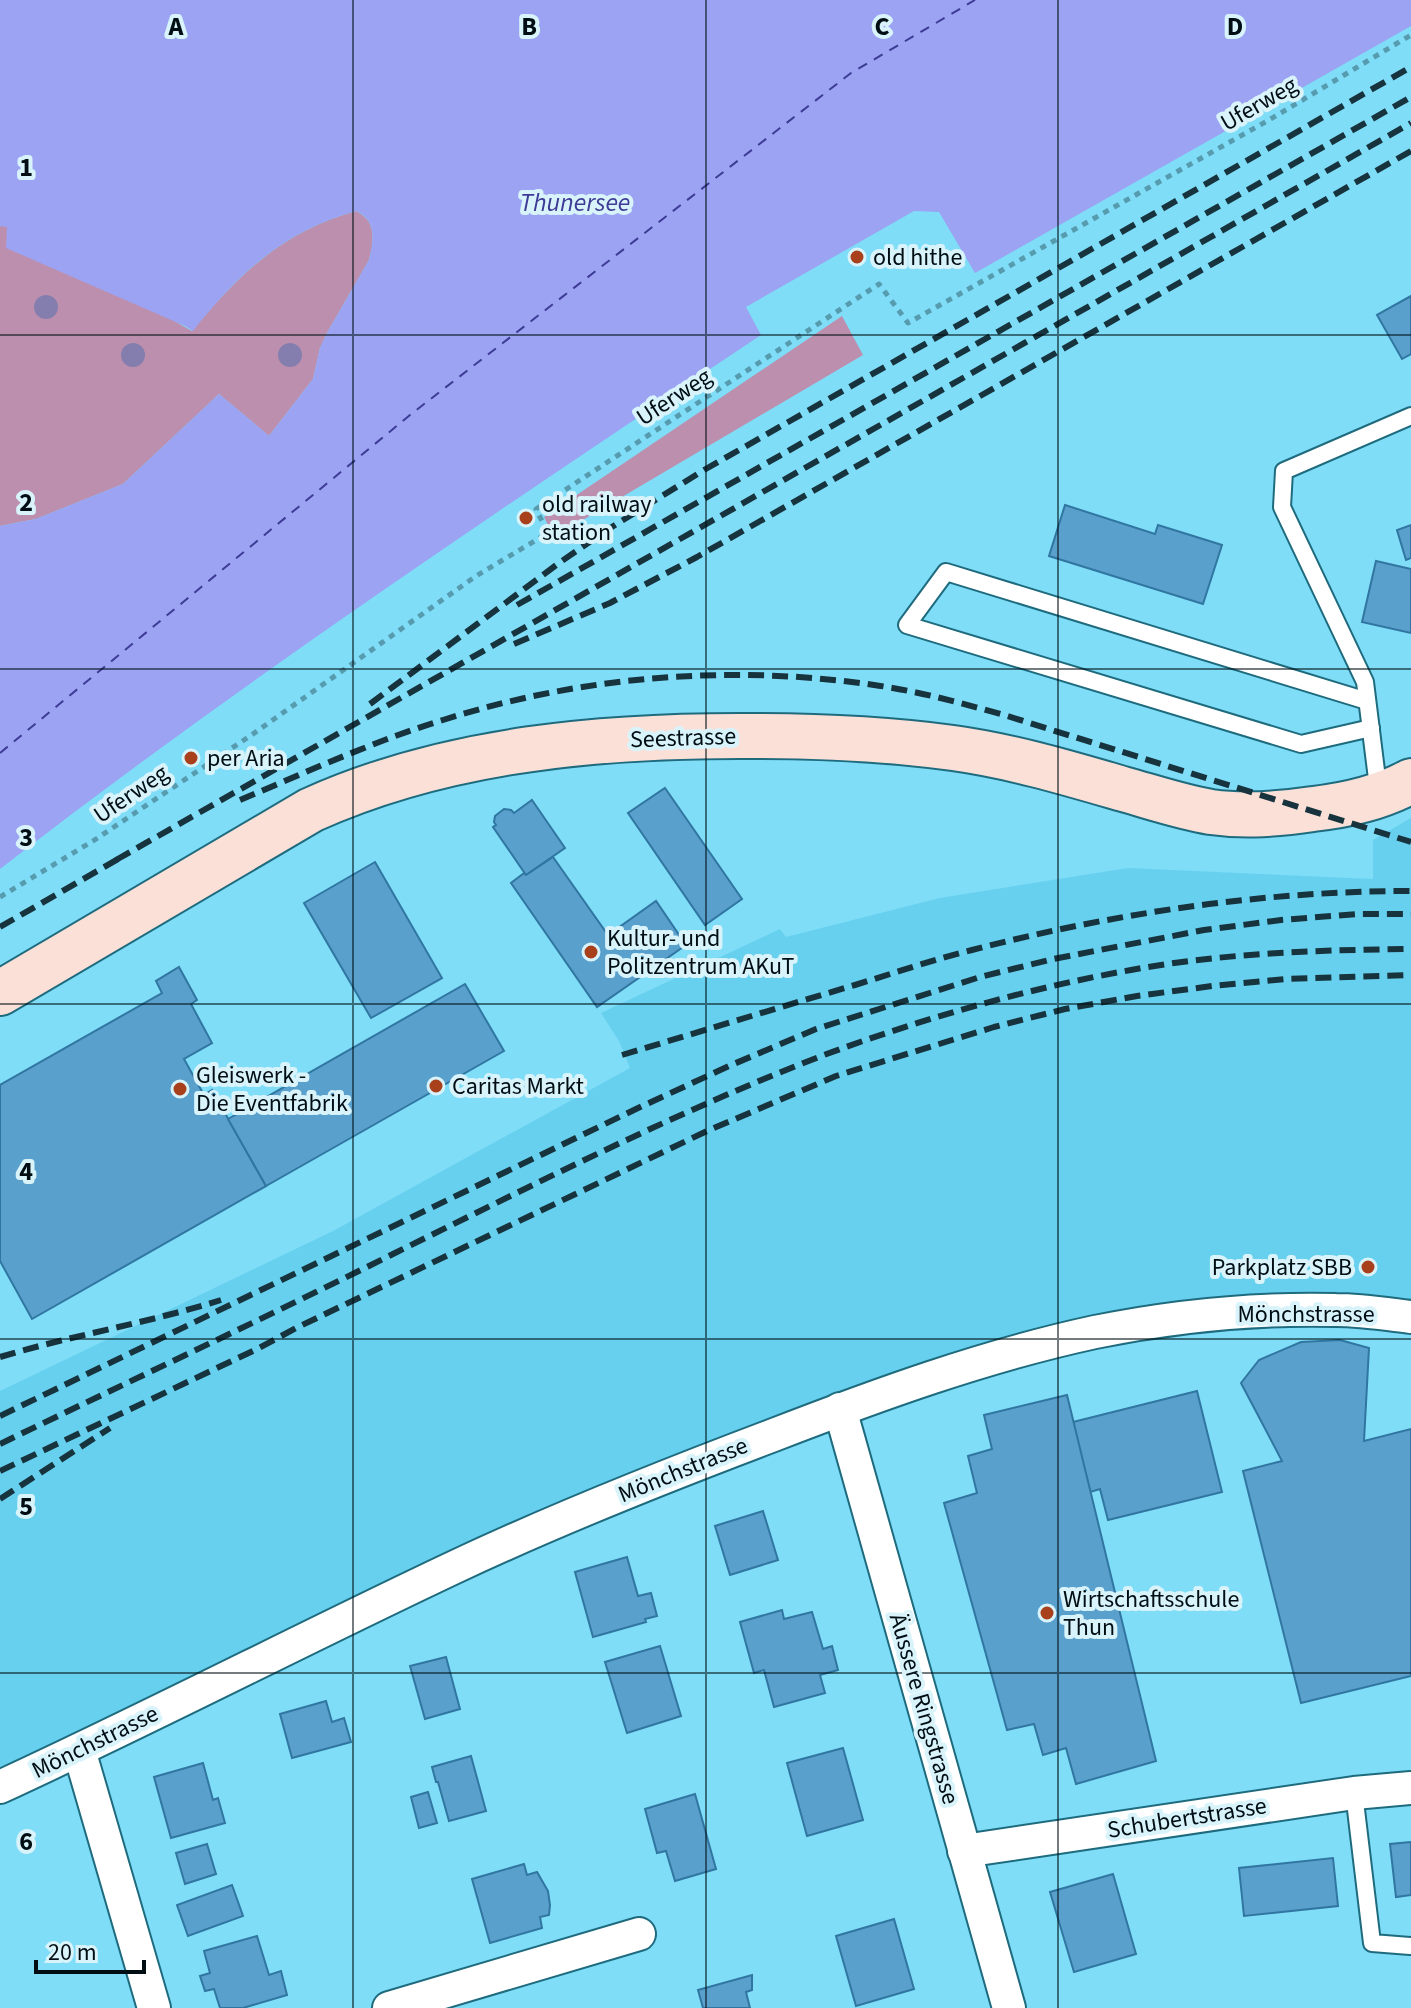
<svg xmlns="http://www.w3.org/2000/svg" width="1411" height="2008" font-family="'Source Sans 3',sans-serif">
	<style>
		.built { fill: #67d0ee }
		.green { fill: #bd8fae }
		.water { fill: #9ba3f2 }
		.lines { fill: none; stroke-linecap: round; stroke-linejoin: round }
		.ferry { stroke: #3d3b95; stroke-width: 2; stroke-dasharray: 10 8; stroke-linecap: butt }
		.building { fill: #5aa0cd; stroke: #3076a1; stroke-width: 2 }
		.lane-casing { stroke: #1f6b7e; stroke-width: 20 }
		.street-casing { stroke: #1f6b7e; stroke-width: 36 }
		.secondary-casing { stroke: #1f6b7e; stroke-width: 48 }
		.path { stroke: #579baf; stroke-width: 5; stroke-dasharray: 6 6; stroke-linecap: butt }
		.lane { stroke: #fff; stroke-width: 16 }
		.street { stroke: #fff; stroke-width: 32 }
		.secondary { stroke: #fbe0d8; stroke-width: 44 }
		.rail { stroke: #17333d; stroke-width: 6; stroke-dasharray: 16 8; stroke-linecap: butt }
		.tree { fill: #847eae }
		.grid { fill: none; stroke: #000e14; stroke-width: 2; stroke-opacity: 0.55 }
		.poi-dot { fill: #a7401b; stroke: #d9f3fb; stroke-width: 3 }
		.labels { text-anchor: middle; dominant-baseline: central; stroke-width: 8; stroke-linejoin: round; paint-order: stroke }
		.street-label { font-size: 24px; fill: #000e14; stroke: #d9f3fb }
		.poi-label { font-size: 24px; fill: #000e14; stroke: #d9f3fb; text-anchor: start }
		.water-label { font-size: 26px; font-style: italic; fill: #3d3b95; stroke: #d9f3fb }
		.grid-label { font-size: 26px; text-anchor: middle; font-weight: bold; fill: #000e14; stroke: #d9f3fb; stroke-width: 8; stroke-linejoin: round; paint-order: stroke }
	</style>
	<rect width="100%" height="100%" fill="#7fddf8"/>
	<path class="built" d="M1411,818V1317L1213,1314L840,1409L0,1787V1391L333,1231L630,1068L619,1041L601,1013L780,929L786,937L940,898L1128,868L1373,879V840Z"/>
	<g class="green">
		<path d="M356,211C377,221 374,240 369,260L327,333L320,348L313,379L269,436L219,394L123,484L36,519L0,526V226H7L192,331C240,273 282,232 356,211Z"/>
		<path d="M842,316L863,355L554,537L544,517Z"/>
	</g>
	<path class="water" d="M0,0H1411V26L975,273L939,212L914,211L746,307L761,335C504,507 245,679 0,869V526L36,519L123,484L219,394L269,436L313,379L320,348L327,333L369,260C374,240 377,220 356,211C282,232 239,273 193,331L185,326L6,248L7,227L0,226Z"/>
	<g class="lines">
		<path class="ferry" d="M0,753L410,415L851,73L975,0"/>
	</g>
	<g class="building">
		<path d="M1411,296V354L1402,359L1377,315Z"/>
		<path d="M1065,505L1155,534L1158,525L1222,545L1203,604L1049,556Z"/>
		<path d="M1411,525V558L1406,560L1397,530Z"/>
		<path d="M1376,561L1411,569V633L1362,622Z"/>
		<path d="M665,788L742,899L705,925L628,813Z"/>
		<path d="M532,800L565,848L526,875L493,827L496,825L494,822L495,816L504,809L511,810L514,813Z"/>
		<path d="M553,857L608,935L656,901L686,945L597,1007L511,883L524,873L526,875Z"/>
		<path d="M375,862L442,978L371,1018L304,903Z"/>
		<path d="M179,967L197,1000L191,1004L212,1043L184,1059L204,1095L212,1090L266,1186L32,1319L0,1261V1085L162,993L156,981Z"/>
		<path d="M465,984L504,1051L266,1186L228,1119Z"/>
		<path d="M1340,1340L1369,1348L1364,1441L1411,1429V1676L1301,1703L1243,1471L1282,1461L1241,1383L1259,1360L1301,1342Z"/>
		<path d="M1197,1391L1222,1492L1108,1520L1100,1489L1090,1492L1073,1422Z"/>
		<path d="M1067,1395L1156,1761L1076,1784L1066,1748L1043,1755L1034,1724L1007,1730L944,1503L977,1493L968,1456L992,1449L984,1415Z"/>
		<path d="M763,1511L778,1560L730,1575L715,1526Z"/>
		<path d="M627,1557L638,1596L651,1593L657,1616L645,1619L646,1622L593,1637L575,1572Z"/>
		<path d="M782,1610L784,1619L812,1612L823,1649L832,1646L838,1670L820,1675L825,1693L774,1707L764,1670L754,1673L740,1622Z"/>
		<path d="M660,1646L681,1716L627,1733L605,1662Z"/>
		<path d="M446,1657L460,1709L425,1719L410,1666Z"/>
		<path d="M326,1701L332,1722L344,1718L351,1742L292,1758L280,1714Z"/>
		<path d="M843,1748L863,1820L807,1836L787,1763Z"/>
		<path d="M471,1756L486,1811L449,1821L438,1782H436L432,1767Z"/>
		<path d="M203,1763L213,1800L218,1798L225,1823L171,1838L154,1777Z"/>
		<path d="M428,1792L437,1823L419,1828L411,1797Z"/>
		<path d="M695,1794L716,1869L675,1881L666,1851L657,1853L645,1809Z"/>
		<path d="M1411,1842V1895L1396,1897L1390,1844Z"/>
		<path d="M207,1844L216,1874L185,1884L176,1853Z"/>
		<path d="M1333,1858L1338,1906L1244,1916L1239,1868Z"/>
		<path d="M524,1864L527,1875L537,1872L548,1891L550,1905L549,1915L540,1917L542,1928L490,1943L472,1879Z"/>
		<path d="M1113,1874L1136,1954L1074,1972L1050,1892Z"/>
		<path d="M232,1885L243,1916L188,1936L177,1905Z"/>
		<path d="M894,1919L914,1989L856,2006L836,1936Z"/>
		<path d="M257,1936L269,1975L281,1971L287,1995L243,2008H220L214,1989L205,1991L200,1976L210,1973L204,1951Z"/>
		<path d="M752,1975V1990L746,1992L750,2008H703L698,1990Z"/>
	</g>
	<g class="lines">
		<g class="lane-casing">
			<g id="lane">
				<path d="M1367,701L946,572L907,625L1301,744L1371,728"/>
				<path d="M1379,795L1365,682L1282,507L1284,471L1411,416"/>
				<path d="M1354,1793L1372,1943L1410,1946"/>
			</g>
		</g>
		<g class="street-casing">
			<g id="street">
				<path d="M840,1409L1009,2008"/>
				<path d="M79,1750L154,2008"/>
				<path d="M0,1787C154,1716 304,1638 457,1566C559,1518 665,1476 771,1436C877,1395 984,1356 1095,1332C1174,1316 1255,1308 1336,1310C1361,1310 1386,1314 1411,1317"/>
				<path d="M964,1851L1354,1793L1411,1788"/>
				<path d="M389,2008L639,1934"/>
			</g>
		</g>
		<g class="secondary-casing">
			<path id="secondary" d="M0,993L311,810C448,748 606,735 754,736C821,736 887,739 953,748C1011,756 1068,773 1123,789C1152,797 1181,807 1211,812C1246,817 1279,814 1313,809C1348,805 1380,798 1411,781"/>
		</g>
		<path class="path" d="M0,897L93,841L253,734L476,576L548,533L536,509L879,284L908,323L1269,120L1411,35"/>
		<use href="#lane" class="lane"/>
		<use href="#street" class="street"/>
		<use href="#secondary" class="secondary"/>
		<g class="rail">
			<path d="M517,605L1411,97"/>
			<path d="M514,644L610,603L697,557L1411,151"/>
			<path d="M370,704L559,563L607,530L704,470L1411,67"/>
			<path d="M240,800C307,772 374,741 443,720C581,676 731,664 874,685C918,691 961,703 1004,715L1411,842"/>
			<path d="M116,860L1411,123"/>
			<path d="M0,927L125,855"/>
			<path d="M622,1055C699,1032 777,1008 855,985C894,973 932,960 972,950C1115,913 1263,891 1411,891"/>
			<path d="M0,1357C73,1335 148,1323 221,1300"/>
			<path d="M0,1416L636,1109L729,1066L816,1029L980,977L1053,959L1204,930L1281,920L1357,914H1411"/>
			<path d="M0,1444C132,1380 265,1318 397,1252C537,1183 678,1111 824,1055C921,1019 1029,988 1131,970C1223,953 1318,950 1411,949"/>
			<path d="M0,1471L257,1349L298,1327L707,1131L836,1076L994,1027L1065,1009L1137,996L1212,986L1286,979L1411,975"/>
			<path d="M0,1499L110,1428"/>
		</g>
	</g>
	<g class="tree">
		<circle cx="46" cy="307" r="12"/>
		<circle cx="133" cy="355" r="12"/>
		<circle cx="290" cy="355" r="12"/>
	</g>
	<path class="grid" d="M353,0V2008M706,0V2008M1058,0V2008M0,335H1411M0,669H1411M0,1004H1411M0,1339H1411M0,1673H1411"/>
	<g class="poi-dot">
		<circle cx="857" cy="257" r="8"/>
		<circle cx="526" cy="518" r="8"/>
		<circle cx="191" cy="758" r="8"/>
		<circle cx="591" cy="952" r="8"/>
		<circle cx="436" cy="1086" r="8"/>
		<circle cx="180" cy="1089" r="8"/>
		<circle cx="1368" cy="1267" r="8"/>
		<circle cx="1047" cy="1613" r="8"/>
	</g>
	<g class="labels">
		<g class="street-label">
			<text transform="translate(1259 104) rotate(-30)">Uferweg</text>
			<text transform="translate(674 397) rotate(-33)">Uferweg</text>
			<text transform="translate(683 738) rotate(-2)">Seestrasse</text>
			<text transform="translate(131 794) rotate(-34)">Uferweg</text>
			<text x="1306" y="1314">Mönchstrasse</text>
			<text transform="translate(683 1470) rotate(-22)">Mönchstrasse</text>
			<text transform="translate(924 1709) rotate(74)">Äussere Ringstrasse</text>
			<text transform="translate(95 1742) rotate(-26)">Mönchstrasse</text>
			<text transform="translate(1187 1818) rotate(-9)">Schubertstrasse</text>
		</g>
		<g class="poi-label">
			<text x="873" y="257">old hithe</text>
			<text x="542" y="504">old railway<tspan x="542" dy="28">station</tspan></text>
			<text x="207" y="758">per Aria</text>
			<text x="607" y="938">Kultur- und<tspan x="607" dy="28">Politzentrum AKuT</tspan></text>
			<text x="196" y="1075">Gleiswerk -<tspan x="196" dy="28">Die Eventfabrik</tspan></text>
			<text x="452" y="1086">Caritas Markt</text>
			<text x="1352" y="1267" text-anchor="end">Parkplatz SBB</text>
			<text x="1063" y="1599">Wirtschaftsschule<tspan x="1063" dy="28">Thun</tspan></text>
		</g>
		<g class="water-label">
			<text x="575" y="202">Thunersee</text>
		</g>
	</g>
	<g class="grid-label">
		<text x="176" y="35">A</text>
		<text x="529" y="35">B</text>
		<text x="882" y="35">C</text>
		<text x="1235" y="35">D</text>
		<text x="26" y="176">1</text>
		<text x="26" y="511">2</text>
		<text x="26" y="846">3</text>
		<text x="26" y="1180">4</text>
		<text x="26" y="1515">5</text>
		<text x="26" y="1850">6</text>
	</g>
	<path d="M36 1960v12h108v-12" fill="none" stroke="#000e14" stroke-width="4"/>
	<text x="48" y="1960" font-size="24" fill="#000e14" stroke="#d9f3fb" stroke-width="6" paint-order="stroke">20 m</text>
</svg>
